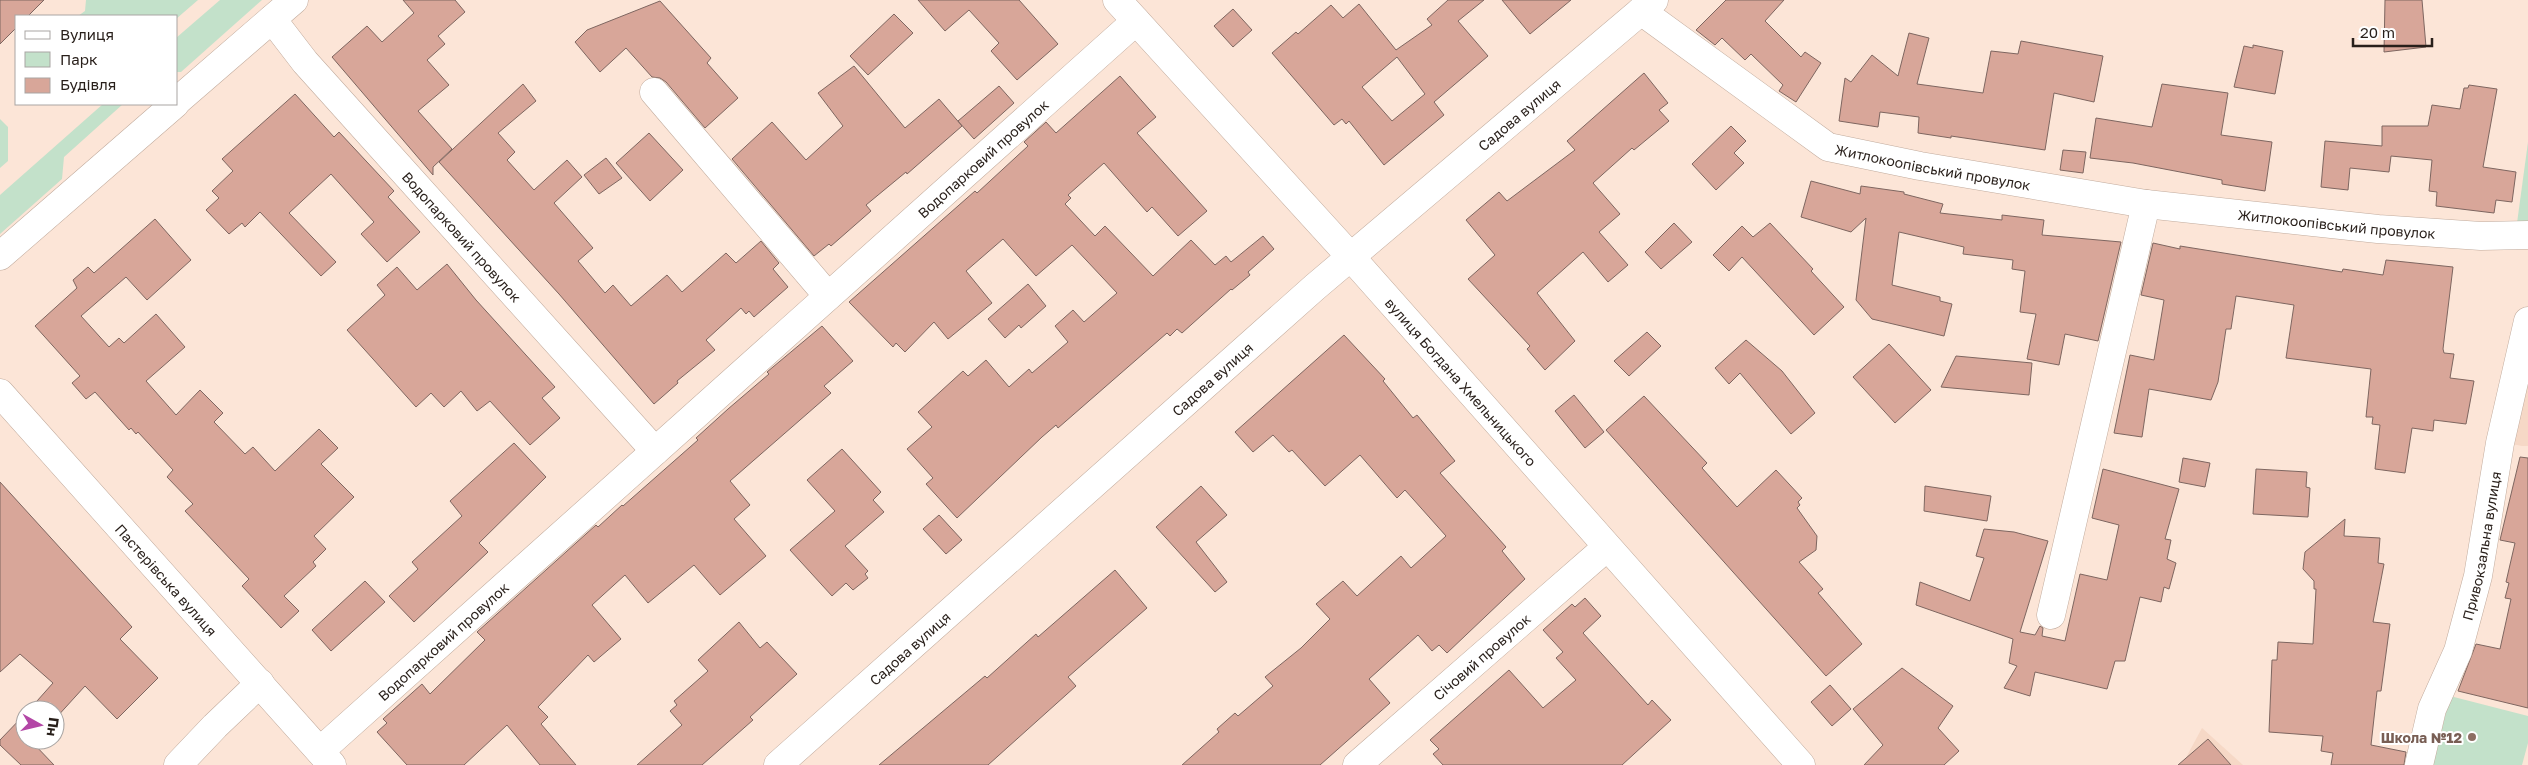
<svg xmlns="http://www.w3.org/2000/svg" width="2528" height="765" font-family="'Golos Text',sans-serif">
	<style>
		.built { fill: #f6d8c6 }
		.green { fill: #c3e1ca }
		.building { fill: #d8a699; stroke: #7e6660; fill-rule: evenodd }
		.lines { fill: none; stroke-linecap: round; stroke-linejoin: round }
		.minor-casing { stroke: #c1ab9d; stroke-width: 29 }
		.major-casing { stroke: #c1ab9d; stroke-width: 29 }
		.minor { stroke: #fff; stroke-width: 28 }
		.major { stroke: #fff; stroke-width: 28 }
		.education-dot { fill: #8d6e63; stroke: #fff; stroke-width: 2 }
		.labels { text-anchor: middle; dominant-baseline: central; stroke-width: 4; stroke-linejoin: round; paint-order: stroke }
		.street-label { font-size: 14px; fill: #281f1a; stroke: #fff }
		.education-label { font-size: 14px; font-weight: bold; fill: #785e54; stroke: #fff; text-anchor: end }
	</style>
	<rect width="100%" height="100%" fill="#fce5d7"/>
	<g class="built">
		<path d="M2528,372V446H2522L2507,443Z"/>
		<path d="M2202,728L2243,765H2182Z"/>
	</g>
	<g class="green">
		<path d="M86,0H198L176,19V16H78L85,11Z"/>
		<path d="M220,0H262L181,72H176V38Z"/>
		<path d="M103,104H123L64,157L62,179L0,234V195Z"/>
		<path d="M0,119L8,127V161L0,168Z"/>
		<path d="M2528,142V225L2517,223Z"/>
		<path d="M2450,696L2528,716V743L2522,765H2433Z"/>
	</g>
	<g class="building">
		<path d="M0,0H44L28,16H16V28L0,44Z"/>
		<path d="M403,0H455L465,12L438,36L445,44L427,60L449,85L418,111L452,149L433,167V175L332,57L367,26L382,42L414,13Z"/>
		<path d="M918,0H1019L1058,44L1017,80L991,51L999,43L969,10L945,31Z"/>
		<path d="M1448,0H1484L1458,21L1488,56L1434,102L1444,115L1384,165L1349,121L1346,124L1342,119L1334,125L1272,53L1296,32L1298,34L1331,5L1343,18L1359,4L1396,50L1432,25L1427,19ZM1397,57L1425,94L1392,121L1362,87Z"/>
		<path d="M1502,0H1571L1530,34Z"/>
		<path d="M1726,0H1784L1765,21L1801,57L1805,52L1821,63L1796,102L1779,91L1783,85L1751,54L1745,60L1722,38L1715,45L1696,30Z"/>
		<path d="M2385,0H2422L2426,47L2384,52Z"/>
		<path d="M660,1L711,58L707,63L738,98L705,128L666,82L660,78L652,77L626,48L600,72L575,42L587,30Z"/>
		<path d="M1233,9L1252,30L1233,47L1214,26Z"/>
		<path d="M894,14L913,33L868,75L850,56Z"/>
		<path d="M1909,33L1929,38L1917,84L1983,93L1991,51L2018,54L2021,41L2103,56L2094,102L2054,93L2045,150L1951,136V138L1918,133L1919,117L1880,112L1878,127L1839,121L1845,78L1851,82L1872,55L1898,76Z"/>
		<path d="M2253,45L2283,51L2275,94L2234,87L2244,46L2253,48Z"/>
		<path d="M854,66L905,128L939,99L962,126L907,174L906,172L866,205L871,211L831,246L829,244L814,256L732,159L772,122L806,160L843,126L818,93Z"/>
		<path d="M1644,73L1668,103L1659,110L1669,121L1634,150L1632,148L1593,183L1620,214L1599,232L1628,265L1608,282L1583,252L1537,293L1575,341L1545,370L1527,349L1530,346L1468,279L1495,255L1466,220L1499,192L1507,201L1575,150L1567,141Z"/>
		<path d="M1120,76L1156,117L1137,133L1207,211L1178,236L1152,207L1147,212L1104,163L1068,195L1071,198L1065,204L1095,236L1105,226L1153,276L1191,240L1215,265L1226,256L1231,262L1263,236L1274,249L1248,272L1250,275L1232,290L1231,289L1182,333L1177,329L1170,336L1167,333L1058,428L1056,425L1042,437L957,518L926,484L933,478L907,449L932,427L918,412L963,371L968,376L986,360L1009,387L1029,369L1032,373L1068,342L1055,326L1073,310L1084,322L1117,293L1072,245L1036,276L1003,239L966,271L992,303L948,339L934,322L905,352L896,343L893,347L849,302L975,191L977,193L1028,146L1024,142L1046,122L1056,133Z"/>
		<path d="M523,84L536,101L498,133L515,152L507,160L534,190L567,160L582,177L554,203L593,248L578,261L605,293L613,285L631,306L667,275L682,292L726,253L736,263L761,241L779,263L773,269L788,287L754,317L749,311L746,314L741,308L706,340L715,350L677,381L678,383L654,404L559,294L439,162Z"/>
		<path d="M2162,84L2228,93L2221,135L2272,142L2265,191L2222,184V180L2133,163L2090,158L2096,118L2152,127Z"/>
		<path d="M2469,85L2497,89L2483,167L2516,172L2512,202L2496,200L2494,213L2436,206L2437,192L2429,191L2432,160L2391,156L2389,172L2350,168L2348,190L2321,187L2325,141L2382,146V126H2428L2432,105L2460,109L2464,88H2468Z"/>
		<path d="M999,86L1014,103L974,139L958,121Z"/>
		<path d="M295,94L334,137L339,132L394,191L388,197L420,232L387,262L361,234L374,222L331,174L289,213L336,262L321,276L260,212L245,227L242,223L229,234L206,210L219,198L212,191L233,171L222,159Z"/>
		<path d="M1731,126L1746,141L1734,153L1744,163L1716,190L1692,164Z"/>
		<path d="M649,133L683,170L650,201L616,163Z"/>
		<path d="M2063,150L2086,152L2083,173L2060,170Z"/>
		<path d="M606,158L622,178L599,194L584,175Z"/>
		<path d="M1811,181L1860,194L1861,186L1904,192V194L1943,204L1940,213L2002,220V215L2044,220L2042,235L2121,242L2098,341L2065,334L2059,365L2027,359L2036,314L2020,312L2025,271L2012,269L2013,260L1963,254L1964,247L1899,232L1892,285L1940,297V301L1952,304L1944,336L1872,319L1856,300L1866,218L1851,232L1801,217Z"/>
		<path d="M155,219L191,260L147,300L126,277L81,316L109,347L119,338L124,343L156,314L185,347L146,381L176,415L200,390L223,413L214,422L245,454L253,447L275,471L319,429L338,448L321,464L354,497L314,536L326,549L313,562L316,566L284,596L299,611L281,628L242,586L249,579L185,511L193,504L167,477L173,470L138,432L136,434L131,428L129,430L95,392L86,399L72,383L80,376L35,326L77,288L73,280L88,267L94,273Z"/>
		<path d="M1674,223L1692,242L1661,269L1645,252Z"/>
		<path d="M1770,223L1813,269L1811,271L1844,307L1814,335L1742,257L1729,271L1713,255L1742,226L1753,237Z"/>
		<path d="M2153,243L2180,249V246L2342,272L2343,269L2383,275L2386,260L2453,267L2443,349L2444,353L2454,354L2450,378L2474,381L2466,424L2434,420L2433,431L2412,428L2405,473L2375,469L2380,425L2372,424L2373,417H2366L2371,369L2286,358L2294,305L2236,296L2231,329H2226L2218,382L2211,400L2149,389L2142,437L2114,433L2130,355L2154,360L2164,300L2141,295Z"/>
		<path d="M447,264L476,300L555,387L542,398L560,418L530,445L490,401L477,411L461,391L444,407L431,393L416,407L347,330L385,295L377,285L397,267L417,290Z"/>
		<path d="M1028,284L1046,306L1021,328L1019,325L1005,338L988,319Z"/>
		<path d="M822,326L853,361L824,386L831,393L730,481L750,505L734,519L766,556L720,595L694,565L648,603L625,575L592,605L621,639L594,662L588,655L538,707L548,717L541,724L576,765H540L507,725L464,765H407L377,732L387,723L383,719L422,684L430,694L485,640L477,632L596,525L598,527L622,505L623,506L698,440L696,438L728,409L769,374L767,372Z"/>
		<path d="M1647,332L1661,346L1629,376L1614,361Z"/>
		<path d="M1344,335L1385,379L1383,381L1413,418L1417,415L1455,461L1440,473L1506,547L1502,551L1525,579L1447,653L1439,645L1432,651L1418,635L1369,679L1390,703L1320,765H1182L1219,732L1217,729L1235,713L1238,716L1273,686L1265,677L1301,648L1330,619L1316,604L1343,581L1357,596L1401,556L1411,568L1446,536L1405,490L1397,498L1360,455L1325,486L1292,450L1289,452L1273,435L1253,452L1235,432Z"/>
		<path d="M1746,340L1782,371L1815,413L1791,434L1740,373L1729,384L1715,368Z"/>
		<path d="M1889,344L1931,390L1895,423L1853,377Z"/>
		<path d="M1956,356L2032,363L2029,395L1941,387Z"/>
		<path d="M1574,395L1604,432L1585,448L1555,411Z"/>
		<path d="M1644,396L1707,463L1702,468L1737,507L1776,470L1802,498L1798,502L1800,505L1797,508L1817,536L1816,550L1799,562L1823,589L1818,593L1862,644L1826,676L1606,430Z"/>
		<path d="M514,443L546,477L479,543L488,552L414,622L389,596L418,569L412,562L462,516L450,501Z"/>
		<path d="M842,449L881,492L873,500L884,512L845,546L868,571L865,574L868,578L853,590L846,583L832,596L790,550L835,511L807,480Z"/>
		<path d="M2520,457L2528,458V708L2458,691L2476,644L2500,649L2511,599L2505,598L2509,583L2506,582L2515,543L2500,540Z"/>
		<path d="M2183,458L2210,463L2205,487L2179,482Z"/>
		<path d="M2103,469L2179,489L2165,539L2171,540L2167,559L2176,563L2169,589L2164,587L2161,602L2140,597L2125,661H2115L2107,689L2035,672L2030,696L2004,688L2017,666L2009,663L2013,639L1916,605L1920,582L1970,601L1984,558L1976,556L1984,529L2014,532L2048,541L2020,632L2035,635L2040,626L2043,628L2042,636L2065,641L2080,574L2107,580L2119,525L2092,518Z"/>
		<path d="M2256,469L2307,472L2306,487L2310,488L2308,517L2253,514Z"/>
		<path d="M0,482L132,627L120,639L158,678L117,719L85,686L55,719V710H29L53,683L20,654L0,672Z"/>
		<path d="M1201,486L1227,515L1196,542L1227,582L1215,592L1156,527Z"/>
		<path d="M1925,486L1991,496L1987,521L1924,511Z"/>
		<path d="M939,515L962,540L946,554L923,529Z"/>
		<path d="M2345,519L2344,536L2380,538L2378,563L2384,564L2373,622L2390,624L2381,691H2377L2371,745L2406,752L2404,765H2331L2333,753L2321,751L2323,736L2269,732L2272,660H2277L2278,642L2313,644L2316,589H2314V581L2303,569L2305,552Z"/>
		<path d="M1115,570L1147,608L1068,677L1076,686L988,765H879L985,676L987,678L1036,634L1038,637Z"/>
		<path d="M365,581L385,602L331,651L312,630Z"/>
		<path d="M1585,598L1601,616L1583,633L1648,705L1652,700L1671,720L1622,765H1443L1433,754L1439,749L1430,740L1509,670L1543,708L1576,680L1556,658L1563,652L1543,630L1572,604L1575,607Z"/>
		<path d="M739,622L760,648L767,642L797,674L750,717L753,720L702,765H637L682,725L670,711L677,705L674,701L708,671L698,660Z"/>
		<path d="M1902,668L1953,706L1938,728L1959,751L1944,765H1864L1883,745L1853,709Z"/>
		<path d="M1830,685L1851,709L1832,726L1811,702Z"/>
		<path d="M25,714V740H35L33,743L54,765H21L0,745V740Z"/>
		<path d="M2208,739L2231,765H2178L2200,746Z"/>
	</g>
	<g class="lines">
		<g class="minor-casing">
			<g id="minor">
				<path id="s1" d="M1117,0L1350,256L1801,765"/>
				<path id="s2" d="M1641,11L1828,147L1920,166L2146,204L2378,229L2481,236L2528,235"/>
				<path id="s3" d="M272,19L305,62L655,451"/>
				<path d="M654,92L828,296"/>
				<path d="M176,102L294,0"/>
				<path d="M0,256L175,104"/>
				<path d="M2051,615L2146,204"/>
				<path id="s4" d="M320,751L1136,21"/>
				<path d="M178,765L215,726L260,683"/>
				<path id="s5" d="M778,765L1315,287L1654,0"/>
				<path id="s6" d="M1357,765L1607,547"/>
				<path id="s7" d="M2419,765L2432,709L2458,651L2478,576L2500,443L2528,321"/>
			</g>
		</g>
		<g class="major-casing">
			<g id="major">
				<path id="s8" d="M0,393L332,765"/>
			</g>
		</g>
		<use href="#minor" class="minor"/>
		<use href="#major" class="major"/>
	</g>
	<circle class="education-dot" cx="2472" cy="737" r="5"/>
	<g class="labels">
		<g class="street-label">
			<text stroke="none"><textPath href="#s5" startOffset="986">Садова вулиця</textPath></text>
			<text stroke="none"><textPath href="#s4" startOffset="889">Водопарковий провулок</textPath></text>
			<text stroke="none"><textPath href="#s2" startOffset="338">Житлокоопівський провулок</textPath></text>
			<text stroke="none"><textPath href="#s2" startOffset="746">Житлокоопівський провулок</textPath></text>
			<text stroke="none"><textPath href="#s3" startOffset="289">Водопарковий провулок</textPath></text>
			<text stroke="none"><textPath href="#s5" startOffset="581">Садова вулиця</textPath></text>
			<text stroke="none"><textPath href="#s1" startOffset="514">вулиця Богдана Хмельницького</textPath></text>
			<text stroke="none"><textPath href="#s7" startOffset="229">Привокзальна вулиця</textPath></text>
			<text stroke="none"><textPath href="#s8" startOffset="250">Пастерівська вулиця</textPath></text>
			<text stroke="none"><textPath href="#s4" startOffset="165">Водопарковий провулок</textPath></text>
			<text stroke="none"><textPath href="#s5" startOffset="176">Садова вулиця</textPath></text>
			<text stroke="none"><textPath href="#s6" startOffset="165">Січовий провулок</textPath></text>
		</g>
		<g class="education-label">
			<text x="2462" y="737">Школа №12</text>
		</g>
	</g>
	<rect x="15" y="15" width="162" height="90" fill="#ffffff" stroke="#a9a5a3"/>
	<rect x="25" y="31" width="25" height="8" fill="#ffffff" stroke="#a9a5a3"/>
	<text x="60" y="40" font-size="15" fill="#281f1a">Вулиця</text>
	<rect x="25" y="52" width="25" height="15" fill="#c3e1ca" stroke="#a9a5a3"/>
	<text x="60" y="65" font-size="15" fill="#281f1a">Парк</text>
	<rect x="25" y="78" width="25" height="15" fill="#d8a699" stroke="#a9a5a3"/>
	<text x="60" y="90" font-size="15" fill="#281f1a">Будівля</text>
	<g transform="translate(40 725) rotate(98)"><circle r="24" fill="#ffffff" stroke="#a9a5a3"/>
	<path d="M0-4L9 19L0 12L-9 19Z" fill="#b346a6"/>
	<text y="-8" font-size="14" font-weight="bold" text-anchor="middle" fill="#281f1a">Пн</text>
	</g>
	<path d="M2353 38v8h79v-8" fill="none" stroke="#281f1a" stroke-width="2.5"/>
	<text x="2360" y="38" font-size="15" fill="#281f1a" stroke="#ffffff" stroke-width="4" paint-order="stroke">20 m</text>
</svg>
